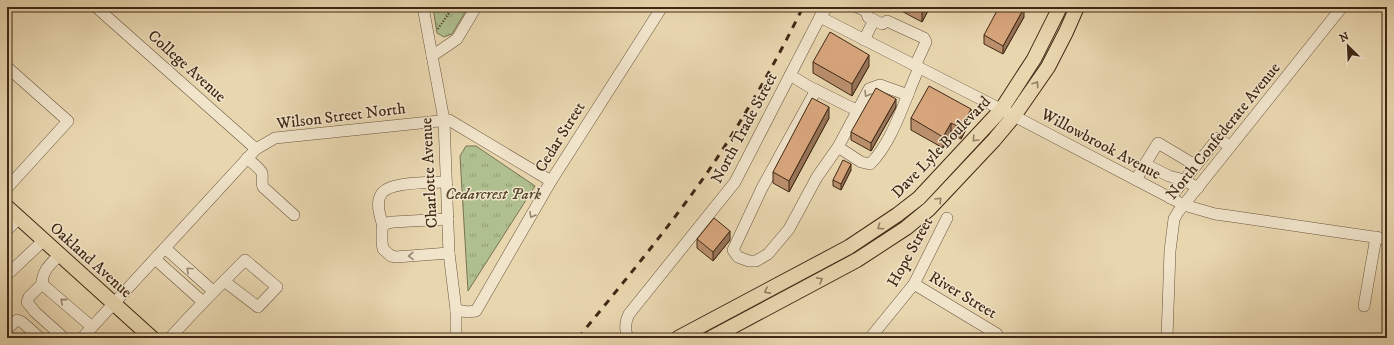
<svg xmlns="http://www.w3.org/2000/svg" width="1394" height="345" font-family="'IM FELL DW Pica',serif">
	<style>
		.park { fill: url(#park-tufts); stroke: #787452 }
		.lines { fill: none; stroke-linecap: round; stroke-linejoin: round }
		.minor-casing { stroke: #6a543c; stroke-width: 12 }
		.major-casing { stroke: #402815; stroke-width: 16 }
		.path { stroke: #402815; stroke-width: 2; stroke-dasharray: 1 2; stroke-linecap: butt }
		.minor { stroke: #f0e4cb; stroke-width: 11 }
		.major { stroke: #e8d6af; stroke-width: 14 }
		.rail { stroke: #402815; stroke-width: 3; stroke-dasharray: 7 7; stroke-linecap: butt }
		.wall { fill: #ba8f6c; stroke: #402815 }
		.shaded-wall { fill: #977458; stroke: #402815 }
		.building { fill: #d8a67d; stroke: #402815 }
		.oneway { stroke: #947f62 }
		.oneway2 { stroke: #988670 }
		.labels { text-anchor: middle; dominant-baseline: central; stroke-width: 3; stroke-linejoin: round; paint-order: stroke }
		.street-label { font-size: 16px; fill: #402815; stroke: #f0e4cb }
		.park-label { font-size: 16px; font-style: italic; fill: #56462d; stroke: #f0e4cb }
	</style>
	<defs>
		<pattern id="park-tufts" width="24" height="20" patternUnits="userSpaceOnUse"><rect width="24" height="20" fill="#b0bf8f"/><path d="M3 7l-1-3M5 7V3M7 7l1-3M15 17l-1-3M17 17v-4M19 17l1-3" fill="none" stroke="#919b74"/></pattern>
	</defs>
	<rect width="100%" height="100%" fill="#e8d6af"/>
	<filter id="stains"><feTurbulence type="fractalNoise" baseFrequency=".005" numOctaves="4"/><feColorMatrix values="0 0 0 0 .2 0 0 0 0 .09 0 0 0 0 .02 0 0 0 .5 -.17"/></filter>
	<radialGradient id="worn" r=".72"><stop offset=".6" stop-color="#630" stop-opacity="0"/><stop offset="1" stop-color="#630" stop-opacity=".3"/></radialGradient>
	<g class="park">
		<path d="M433,7H468L452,34L444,37L437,33Z"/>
		<path d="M466,146H476L535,186L468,291L460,156Z"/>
	</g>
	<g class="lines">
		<g class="minor-casing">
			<g id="minor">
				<path d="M96,7L256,149"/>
				<path d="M423,7L444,120L449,253L456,310V338"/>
				<path d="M857,7L866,11L868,17L882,24L887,21L924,38L926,42L915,66"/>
				<path d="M820,17L1014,116L1184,205L1215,214L1230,216L1387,239"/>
				<path d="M864,40L874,20"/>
				<path d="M432,56L457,39L476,7"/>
				<path d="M7,67L68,121L7,188"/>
				<path d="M790,75L808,86L858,111"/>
				<path d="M816,90L762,188L733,250L738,257L749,261H756L768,254L789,229L817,177L838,147L869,89L880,85L908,95"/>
				<path d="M838,147L861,162L870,164C893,142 905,98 919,68"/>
				<path d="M247,158C251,162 260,168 262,173C263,178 261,182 263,187L294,215"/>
				<path d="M1145,164L1158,143L1195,165"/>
				<path d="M1136,180L1145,164L1169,176L1184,180L1198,188"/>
				<path d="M1170,198L1218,138L1230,147"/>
				<path d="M448,219L393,222L387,223L383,226L382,229V242L383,249L391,256L396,257L449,253"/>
				<path d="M383,226C380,216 375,202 382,193C392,181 432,183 446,182"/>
				<path d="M7,230L19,218"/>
				<path d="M165,248L213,291"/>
				<path d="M155,259L203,302"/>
				<path d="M7,275L44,240"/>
				<path d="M42,284C42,270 51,264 60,254"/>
				<path d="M914,284L997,334"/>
				<path d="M1364,306L1376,237"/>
				<path d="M456,310L468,312L476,311L551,181L662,7"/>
				<path d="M7,329L17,320L22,322L40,338"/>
				<path d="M64,338L35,312L27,302L29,297L42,284L92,327"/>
				<path d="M82,338L256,149L275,138L449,120L551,181"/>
				<path d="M170,338C194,311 219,286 245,260L277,287L258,307L224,281"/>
				<path d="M628,338C624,329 625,322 629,314L735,182L820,17L827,7"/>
				<path d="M870,338L914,284L947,218"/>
				<path d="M1167,338L1170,251L1174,219L1178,212L1342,7"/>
			</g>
		</g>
		<g class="major-casing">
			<g id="major">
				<path d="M7,207L152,338"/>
				<path d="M678,338L849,247L897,215L919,198L1001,110L1034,59L1060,7"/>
				<path d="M711,338L857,260L906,228L929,209L994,140L1014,116L1048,67L1066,32L1077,7"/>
			</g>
		</g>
		<path class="path" d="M438,29L453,7"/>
		<use href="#minor" class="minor"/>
		<use href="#major" class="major"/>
		<path class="rail" d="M578,338C622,284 667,230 707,173C743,120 775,64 803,7"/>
	</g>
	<g class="wall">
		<path d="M894,7H930L922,22Z"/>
		<path d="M1024,17L1003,54L984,44V35Z"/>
		<path d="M813,62L869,66L852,96L813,73Z"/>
		<path d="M896,107L871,151L851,140V132Z"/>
		<path d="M829,118L789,192L773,183V172Z"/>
		<path d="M911,118L971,120L961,139L951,134L943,148L911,130Z"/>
		<path d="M851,170L841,190L833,186V180Z"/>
		<path d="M697,239L730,240L713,261L697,248Z"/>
	</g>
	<g class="shaded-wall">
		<path d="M924,7H930L922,22V11Z"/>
		<path d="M1024,8V17L1003,54V46Z"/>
		<path d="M869,55V66L852,96V84Z"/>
		<path d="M896,99V107L871,151V143Z"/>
		<path d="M829,107V118L789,192V181Z"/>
		<path d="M971,109V120L961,139V128Z"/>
		<path d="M951,123V134L943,148V137Z"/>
		<path d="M851,164V170L841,190V184Z"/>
		<path d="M730,231V240L713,261V252Z"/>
	</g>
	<g class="building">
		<path d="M914,7H924L922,11Z"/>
		<path d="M999,7H1022L1024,8L1003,46L984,35Z"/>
		<path d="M830,32L869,55L852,84L813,62Z"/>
		<path d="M929,86L971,109L961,128L951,123L943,137L911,118Z"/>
		<path d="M876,88L896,99L871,143L851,132Z"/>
		<path d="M812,98L829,107L789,181L773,172Z"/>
		<path d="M843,160L851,164L841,184L833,180Z"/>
		<path d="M714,218L730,231L713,252L697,239Z"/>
	</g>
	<defs><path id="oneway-chevron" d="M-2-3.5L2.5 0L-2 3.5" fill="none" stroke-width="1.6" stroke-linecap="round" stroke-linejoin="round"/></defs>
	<g class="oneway">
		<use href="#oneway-chevron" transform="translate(1036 84) rotate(-56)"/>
		<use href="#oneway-chevron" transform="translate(975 139) rotate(133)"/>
		<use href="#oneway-chevron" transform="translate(939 200) rotate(-46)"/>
		<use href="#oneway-chevron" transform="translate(880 227) rotate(146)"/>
		<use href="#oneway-chevron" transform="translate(820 280) rotate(-28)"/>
		<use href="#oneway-chevron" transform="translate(767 291) rotate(152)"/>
	</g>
	<g class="oneway2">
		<use href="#oneway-chevron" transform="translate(867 94) rotate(121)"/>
		<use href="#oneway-chevron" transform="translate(532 215) rotate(120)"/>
		<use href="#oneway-chevron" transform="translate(411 256) rotate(176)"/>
		<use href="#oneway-chevron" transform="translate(189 270) rotate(-137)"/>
		<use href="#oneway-chevron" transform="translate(63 301) rotate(-139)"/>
	</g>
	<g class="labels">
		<g class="street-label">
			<text transform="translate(187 66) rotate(42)">College Avenue</text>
			<text transform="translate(341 116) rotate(-7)">Wilson Street North</text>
			<text transform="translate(744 128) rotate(-62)">North Trade Street</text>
			<text transform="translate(1223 131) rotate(-51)">North Confederate Avenue</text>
			<text transform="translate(560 137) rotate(-58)">Cedar Street</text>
			<text transform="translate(1101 144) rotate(28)">Willowbrook Avenue</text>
			<text transform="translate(941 147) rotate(-46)">Dave Lyle Boulevard</text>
			<text transform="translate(429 173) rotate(-93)">Charlotte Avenue</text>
			<text transform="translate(910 252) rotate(-61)">Hope Street</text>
			<text transform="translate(91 260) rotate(42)">Oakland Avenue</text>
			<text transform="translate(963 295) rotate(31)">River Street</text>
		</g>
		<g class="park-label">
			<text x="493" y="194">Cedarcrest Park</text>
		</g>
	</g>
	<rect width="1394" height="345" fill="none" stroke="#e8d6af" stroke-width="24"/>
	<rect x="8" y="8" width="1378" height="329" fill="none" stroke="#402815" stroke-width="2"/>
	<rect x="12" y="12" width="1370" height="321" fill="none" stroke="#402815"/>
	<g transform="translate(1348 46) rotate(336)" stroke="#f0e4cb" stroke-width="3" paint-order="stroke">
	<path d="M0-3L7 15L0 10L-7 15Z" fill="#402815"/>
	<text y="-6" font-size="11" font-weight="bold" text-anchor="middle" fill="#402815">N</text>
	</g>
	<rect width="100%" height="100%" filter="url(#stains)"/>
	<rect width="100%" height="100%" fill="url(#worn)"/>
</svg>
